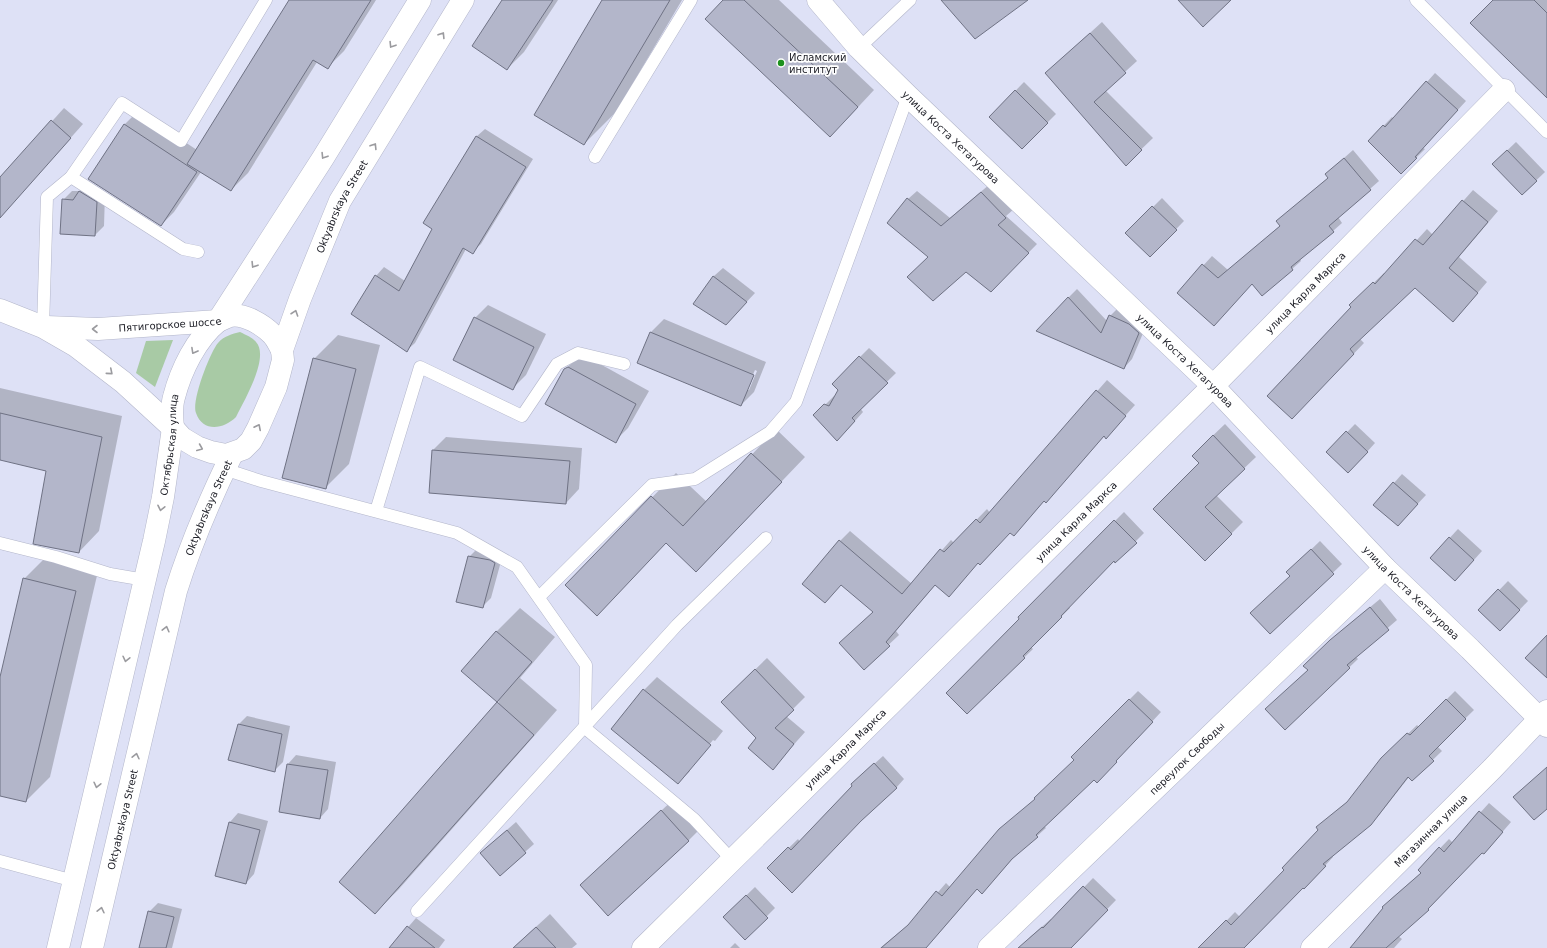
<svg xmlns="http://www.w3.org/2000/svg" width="1547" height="948" font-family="'DejaVu Sans',sans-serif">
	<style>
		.green { fill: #a8caa5 }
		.shadow { fill: #0003; fill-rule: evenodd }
		.building { fill: #b3b6ca; stroke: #6f7284 }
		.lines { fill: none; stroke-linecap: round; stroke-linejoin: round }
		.service-casing { stroke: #b3b6ca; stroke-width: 13 }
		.minor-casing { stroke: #b3b6ca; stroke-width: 23 }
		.primary-casing { stroke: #b3b6ca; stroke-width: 23 }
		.service { stroke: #fff; stroke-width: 12 }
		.minor { stroke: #fff; stroke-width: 22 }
		.primary { stroke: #fff; stroke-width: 22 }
		.oneway { stroke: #9b9b9f }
		.poi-dot { fill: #1c911d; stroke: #fff; stroke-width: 1.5 }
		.labels { text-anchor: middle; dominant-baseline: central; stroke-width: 3.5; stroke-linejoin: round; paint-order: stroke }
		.poi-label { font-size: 10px; fill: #202129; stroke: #fff; text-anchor: start }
		.street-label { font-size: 10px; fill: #202129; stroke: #fff }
	</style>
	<rect width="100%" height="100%" fill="#dee1f6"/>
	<g class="green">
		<path d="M240,332C246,335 252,337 256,342C270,357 244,401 236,417C224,429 203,433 196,413C191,402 210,352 218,343C224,336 232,334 240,332Z"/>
		<path d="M173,340L155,387L136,373L146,341Z"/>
	</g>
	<g class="shadow">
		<path d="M291,0H376L344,51L327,68L317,62L248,173L231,190L201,172L174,212L161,225L89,178L125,124L138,111L197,150Z"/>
		<path d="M503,0H558L524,52L507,69Z"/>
		<path d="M603,0H682L616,112L584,144Z"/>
		<path d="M725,0H779L874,90L847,119Z"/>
		<path d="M1494,0H1547V97Z"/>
		<path d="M1102,22L1137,61L1105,90L1153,138L1126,164L1046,73Z"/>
		<path d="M1435,73L1466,101L1423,148L1425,149L1401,173L1369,141L1392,117L1394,119Z"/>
		<path d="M1024,82L1056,114L1022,148L990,117Z"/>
		<path d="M64,108L83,124L0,217V179Z"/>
		<path d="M485,129L533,159L481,244L472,252L466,249L415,343L406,351L352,314L376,276L384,267L405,281L433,229L476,137Z"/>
		<path d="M1516,142L1545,172L1522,194L1493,164Z"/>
		<path d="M1353,150L1379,181L1338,217L1342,223L1333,231L1300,259L1301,261L1292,269L1262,295L1252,283L1178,293L1212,256L1228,270L1281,225L1277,221L1329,177L1335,166Z"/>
		<path d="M89,183L105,194L104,226L95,235L63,200L72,191H80Z"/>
		<path d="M990,184L1014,209L1006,216L1037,244L991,291L966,271L929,256L908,199L917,191L950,218Z"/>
		<path d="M1473,190L1498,211L1459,257L1487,282L1463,310L1415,287L1360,339L1364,343L1302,408L1352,307L1361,295L1384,273L1386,274L1427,229L1433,235Z"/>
		<path d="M1162,198L1184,221L1150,256L1127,233Z"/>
		<path d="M723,268L755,293L726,324L695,304L714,276Z"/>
		<path d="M1077,289L1107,321L1110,316L1119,307L1147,324L1132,359L1124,368L1068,298Z"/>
		<path d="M488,305L546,334L526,375L513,388L475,318Z"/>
		<path d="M664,319L766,362L754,392L741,405L651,332ZM755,370L757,371L749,390H746Z"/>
		<path d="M338,335L380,345L349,464L325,488L314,359Z"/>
		<path d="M869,348L896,373L860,408L863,412L846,431L815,415L834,396L835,397L839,390L833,384Z"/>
		<path d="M582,354L649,391L628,428L615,441L564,370Z"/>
		<path d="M1107,380L1135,405L1106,437L1104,436L1056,491L1046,501L1045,500L1014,535L1010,532L978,562L936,584L896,631L899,635L864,668L874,612L840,541L850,531L912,584L951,540L954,543L987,509L990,513Z"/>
		<path d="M0,388L122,416L99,531L79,552L47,471L0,459Z"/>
		<path d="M1225,424L1256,457L1216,495L1243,522L1205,560L1200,463L1204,444Z"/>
		<path d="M1355,424L1375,443L1357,463L1328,452Z"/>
		<path d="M776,429L805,457L696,571L666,542L597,614L566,585L676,473L707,502Z"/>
		<path d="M446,437L582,448L579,489L566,503L430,492L433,450Z"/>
		<path d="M1402,474L1426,495L1398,525L1394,483Z"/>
		<path d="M1124,512L1144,533L1115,562L1114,560L1069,607L1070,608L1031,647L1033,649L967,713L1020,619L1019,617Z"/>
		<path d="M1458,529L1482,551L1464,571L1431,558Z"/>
		<path d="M1320,541L1342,564L1270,633L1296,564Z"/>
		<path d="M478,548L503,554L491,598L482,607L469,557Z"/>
		<path d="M48,555L99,567L50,777L26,801L0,795V681L24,579Z"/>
		<path d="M1508,581L1528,601L1509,621L1480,610Z"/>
		<path d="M1380,599L1397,620L1355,656L1358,659L1285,729L1309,670L1340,632Z"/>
		<path d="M520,608L555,637L520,678L557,710L399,889L375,913L340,882L499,702L463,671L496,632Z"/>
		<path d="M767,658L805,697L786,716L805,732L773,768L734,690Z"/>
		<path d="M657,677L723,731L715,741L713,740L688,771H690L678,783L612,728L644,690Z"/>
		<path d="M1138,691L1161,712L1097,781L1094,778L1044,826L1046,828L1016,855L982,893L977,889L940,932L923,948H880L913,921L946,883L951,888L1035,799L1075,760L1072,757Z"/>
		<path d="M1455,691L1474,710L1437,746L1442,751L1412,780L1409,777L1379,815L1332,855L1333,857L1313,879L1303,887L1244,948H1200L1235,912L1240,917L1286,870L1319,830L1317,827L1352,798L1382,759L1417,725L1419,727Z"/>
		<path d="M247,716L290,726L283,762L274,771L238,725Z"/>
		<path d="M296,755L336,762L328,809L320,818L288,764Z"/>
		<path d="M883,756L904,779L896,788L768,868L798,839L800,842L854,786L861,776Z"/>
		<path d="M675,798L701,828L688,841L581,885Z"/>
		<path d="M1489,803L1511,822L1492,844L1482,852L1428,909L1398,936L1402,939L1394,948H1351L1392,898L1422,872L1419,870L1449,839L1453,843Z"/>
		<path d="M238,813L268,821L254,874L246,883L216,875L230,822Z"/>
		<path d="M516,822L534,844L500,874L481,853Z"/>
		<path d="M1093,878L1116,900L1086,931L1064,948H1023L1030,937L1051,919L1052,920Z"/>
		<path d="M755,887L775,908L745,938L724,917Z"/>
		<path d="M158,903L182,909L172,948H140L149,912Z"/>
		<path d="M550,914L577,944L572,948H513Z"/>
		<path d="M416,918L445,940L439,948H390Z"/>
		<path d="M735,943L740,948H730Z"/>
	</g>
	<g class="building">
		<path d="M289,0H371L328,69L313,60L231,191L187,164Z"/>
		<path d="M502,0H553L507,70L472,46Z"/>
		<path d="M602,0H670L584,145L534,115Z"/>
		<path d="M723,0H744L858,107L830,137L705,19Z"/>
		<path d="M941,0H1028L975,39Z"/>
		<path d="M1178,0H1231L1203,27Z"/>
		<path d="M1493,0H1534L1547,13V98L1470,23Z"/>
		<path d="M1090,33L1126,73L1094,102L1142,150L1126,166L1045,73Z"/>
		<path d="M1426,81L1458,110L1415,157L1417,158L1401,174L1368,141L1383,125L1385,127Z"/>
		<path d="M1015,90L1048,123L1022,149L989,117Z"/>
		<path d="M51,120L71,138L0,218V177Z"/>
		<path d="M124,124L197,172L161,226L88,179Z"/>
		<path d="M476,136L526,167L473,254L463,248L407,352L351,314L375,275L399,291L432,229L423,223Z"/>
		<path d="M1507,150L1537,181L1522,195L1492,164Z"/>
		<path d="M1344,158L1371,190L1329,226L1334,232L1291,267L1293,270L1262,296L1252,284L1214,326L1177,293L1202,264L1218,278L1280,226L1276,221L1328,178L1325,174Z"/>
		<path d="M79,191L97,202L95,236L60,234L62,199L73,200Z"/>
		<path d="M981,192L1006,218L998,225L1029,253L991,292L966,272L933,301L907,277L928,257L887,223L907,198L941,226Z"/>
		<path d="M1462,200L1488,222L1449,268L1478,293L1453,322L1415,288L1350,349L1354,354L1292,419L1267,396L1351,307L1349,305L1373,282L1375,284L1415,239L1423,245Z"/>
		<path d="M1152,206L1177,230L1150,257L1125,233Z"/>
		<path d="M713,276L747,302L726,325L693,304Z"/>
		<path d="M1068,297L1101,333L1109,315L1129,324L1139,333L1124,369L1036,331Z"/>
		<path d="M474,317L534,347L513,390L453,360Z"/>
		<path d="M650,332L754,375L741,406L637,363Z"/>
		<path d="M859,356L888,383L852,418L855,421L837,441L813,415L824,404L829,406L838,390L832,384Z"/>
		<path d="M313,358L356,369L326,489L282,478Z"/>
		<path d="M568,367L636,404L616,443L545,404L564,369Z"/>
		<path d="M1096,390L1126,416L1106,439L1104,436L1046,503L1044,501L1014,536L1010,533L980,565L978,563L949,597L935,585L886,642L890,646L864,670L839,643L873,612L841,585L825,603L802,584L839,540L902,594L940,549L944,552L976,519L980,523Z"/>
		<path d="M0,413L102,437L79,553L33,544L46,471L0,460Z"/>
		<path d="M1346,431L1368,452L1348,473L1326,452Z"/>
		<path d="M1213,435L1245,469L1205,507L1232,534L1205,561L1153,509L1199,463L1192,456Z"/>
		<path d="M432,450L570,461L566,504L429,493Z"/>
		<path d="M751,453L782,482L696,572L666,543L597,616L565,585L651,496L683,526Z"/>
		<path d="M1393,482L1418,504L1398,526L1373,505Z"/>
		<path d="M1114,520L1137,543L1115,563L1114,561L1061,616L1062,617L1023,656L1025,658L967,714L946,693L1019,619L1018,617Z"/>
		<path d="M1449,537L1474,560L1455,581L1430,558Z"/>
		<path d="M1311,549L1334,574L1270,634L1250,613L1290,576L1286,572Z"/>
		<path d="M468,556L490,560L495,563L483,608L456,602Z"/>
		<path d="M23,578L76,591L26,802L0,796V677Z"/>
		<path d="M1498,589L1520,610L1500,631L1478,610Z"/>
		<path d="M1370,607L1389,630L1347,665L1350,668L1285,730L1265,709L1308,670L1303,666L1330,640Z"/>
		<path d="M496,631L532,662L497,702L461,671Z"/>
		<path d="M1547,635V678L1525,658Z"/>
		<path d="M755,669L794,710L775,728L794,744L773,770L748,748L756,738L721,702Z"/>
		<path d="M643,689L711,745L678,784L611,729Z"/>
		<path d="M1129,699L1153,722L1116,761L1117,762L1097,783L1094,780L1036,835L1038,837L1012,859L982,894L977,889L926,948H881L908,925L936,891L942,896L999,829L1035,799L1034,798L1074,760L1071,757Z"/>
		<path d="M1446,699L1466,719L1429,756L1434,761L1412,781L1408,777L1371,825L1323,864L1326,866L1304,889L1303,888L1244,948H1198L1226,920L1231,925L1284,870L1282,868L1318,830L1316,827L1347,802L1381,758L1407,733L1410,735Z"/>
		<path d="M497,702L534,735L375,914L339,882Z"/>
		<path d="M238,724L282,734L275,772L228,760Z"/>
		<path d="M874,763L897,788L861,821L792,893L767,868L788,847L791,850L852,786L851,784Z"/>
		<path d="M287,764L328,770L320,819L279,812Z"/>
		<path d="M1547,767V809L1534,820L1513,797Z"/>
		<path d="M661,810L689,841L608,916L580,885Z"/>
		<path d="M1479,811L1503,832L1484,854L1482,853L1428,909L1429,910L1386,948H1350L1383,908L1382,907L1421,873L1418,870L1439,847L1444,852Z"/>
		<path d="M229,822L260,830L246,884L215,876Z"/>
		<path d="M507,830L526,853L500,876L480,853Z"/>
		<path d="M1083,886L1108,910L1071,948H1018L1042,927L1043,928Z"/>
		<path d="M746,895L768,918L745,940L723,917Z"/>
		<path d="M148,911L174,917L166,948H139Z"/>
		<path d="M407,926L435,948H389Z"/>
		<path d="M536,927L556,948H513Z"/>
	</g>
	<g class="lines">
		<g class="service-casing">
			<g id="service">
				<path d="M1416,0L1547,132"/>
				<path d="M859,48L910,0"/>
				<path d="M595,157L691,0"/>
				<path d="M71,177L183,249L198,252"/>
				<path d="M43,327L47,197L71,177L122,103L181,141L266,0"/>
				<path d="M224,469L261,481L457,533L517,567L586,665L585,728L694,819L732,860"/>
				<path d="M376,511L420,367L522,416L557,364L578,353L624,364"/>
				<path d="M0,543L56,557L110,574L145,580"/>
				<path d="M539,597L652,485L695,479L770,432L796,402L908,96"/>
				<path d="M0,861L74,881"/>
				<path d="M417,911L677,625L766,538"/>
			</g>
		</g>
		<g class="minor-casing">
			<g id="minor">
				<path id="s1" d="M818,0L859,48L908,96L1213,386L1385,568L1470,649L1547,726"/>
				<path id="s2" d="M643,948L1213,386L1504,90"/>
				<path id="s3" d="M989,948L1385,568"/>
				<path id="s4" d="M1312,948L1492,769L1547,711"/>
			</g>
		</g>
		<g class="primary-casing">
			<g id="primary">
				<path id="s5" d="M0,310L43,327L76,346L123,382L173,428L182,438L197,447L211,452L226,455L243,449L251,441L258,428L276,387L283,360L282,350L300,299L340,201L463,0"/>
				<path id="s6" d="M46,327L98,329L218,321C222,320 226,317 230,316C244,313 263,325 272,334C277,339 279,345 282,350"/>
				<path id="s7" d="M58,948L154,541L163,497L173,428C172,418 171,407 174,397C181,370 196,339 218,321L323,158L420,0"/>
				<path id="s8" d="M92,948L176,591C191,543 210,499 232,454"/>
			</g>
		</g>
		<use href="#service" class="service"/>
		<use href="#minor" class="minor"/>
		<use href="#primary" class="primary"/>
	</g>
	<defs><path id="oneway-chevron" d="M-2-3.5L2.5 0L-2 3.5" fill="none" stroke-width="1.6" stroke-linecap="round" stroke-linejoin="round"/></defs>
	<g class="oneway">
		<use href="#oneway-chevron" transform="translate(442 35) rotate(-58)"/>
		<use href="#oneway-chevron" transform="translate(392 45) rotate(122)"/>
		<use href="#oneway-chevron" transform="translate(374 146) rotate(-58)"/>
		<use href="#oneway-chevron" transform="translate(324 156) rotate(122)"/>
		<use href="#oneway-chevron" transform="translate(254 265) rotate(122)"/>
		<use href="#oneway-chevron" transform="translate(295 313) rotate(-71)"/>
		<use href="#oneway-chevron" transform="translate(95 329) rotate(180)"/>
		<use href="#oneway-chevron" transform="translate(194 351) rotate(119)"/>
		<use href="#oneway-chevron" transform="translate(110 372) rotate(40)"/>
		<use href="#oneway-chevron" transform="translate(258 427) rotate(-63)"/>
		<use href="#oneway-chevron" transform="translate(200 448) rotate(23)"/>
		<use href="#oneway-chevron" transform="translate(161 508) rotate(102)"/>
		<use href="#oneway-chevron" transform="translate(166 629) rotate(-76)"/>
		<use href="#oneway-chevron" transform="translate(126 659) rotate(103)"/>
		<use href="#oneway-chevron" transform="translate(136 756) rotate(-77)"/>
		<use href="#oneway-chevron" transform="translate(97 785) rotate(103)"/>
		<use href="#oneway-chevron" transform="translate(101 910) rotate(-77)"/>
	</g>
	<circle class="poi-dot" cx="781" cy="63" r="4"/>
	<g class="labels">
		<g class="poi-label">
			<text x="789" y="57">Исламский<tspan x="789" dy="12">институт</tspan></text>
		</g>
		<g class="street-label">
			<text stroke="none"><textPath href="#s1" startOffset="191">улица Коста Хетагурова</textPath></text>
			<text stroke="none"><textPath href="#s5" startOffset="555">Oktyabrskaya Street</textPath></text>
			<text stroke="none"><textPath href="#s2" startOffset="932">улица Карла Маркса</textPath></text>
			<text stroke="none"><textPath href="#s6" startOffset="124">Пятигорское шоссе</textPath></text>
			<text stroke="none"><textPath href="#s1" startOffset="515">улица Коста Хетагурова</textPath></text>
			<text stroke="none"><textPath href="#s7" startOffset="516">Октябрьская улица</textPath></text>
			<text stroke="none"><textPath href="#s8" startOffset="456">Oktyabrskaya Street</textPath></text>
			<text stroke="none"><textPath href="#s2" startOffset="608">улица Карла Маркса</textPath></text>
			<text stroke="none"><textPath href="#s1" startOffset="839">улица Коста Хетагурова</textPath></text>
			<text stroke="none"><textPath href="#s2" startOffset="284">улица Карла Маркса</textPath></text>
			<text stroke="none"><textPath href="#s3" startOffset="274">переулок Свободы</textPath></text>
			<text stroke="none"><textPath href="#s8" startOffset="132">Oktyabrskaya Street</textPath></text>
			<text stroke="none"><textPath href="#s4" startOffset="167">Магазинная улица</textPath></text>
		</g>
	</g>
</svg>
